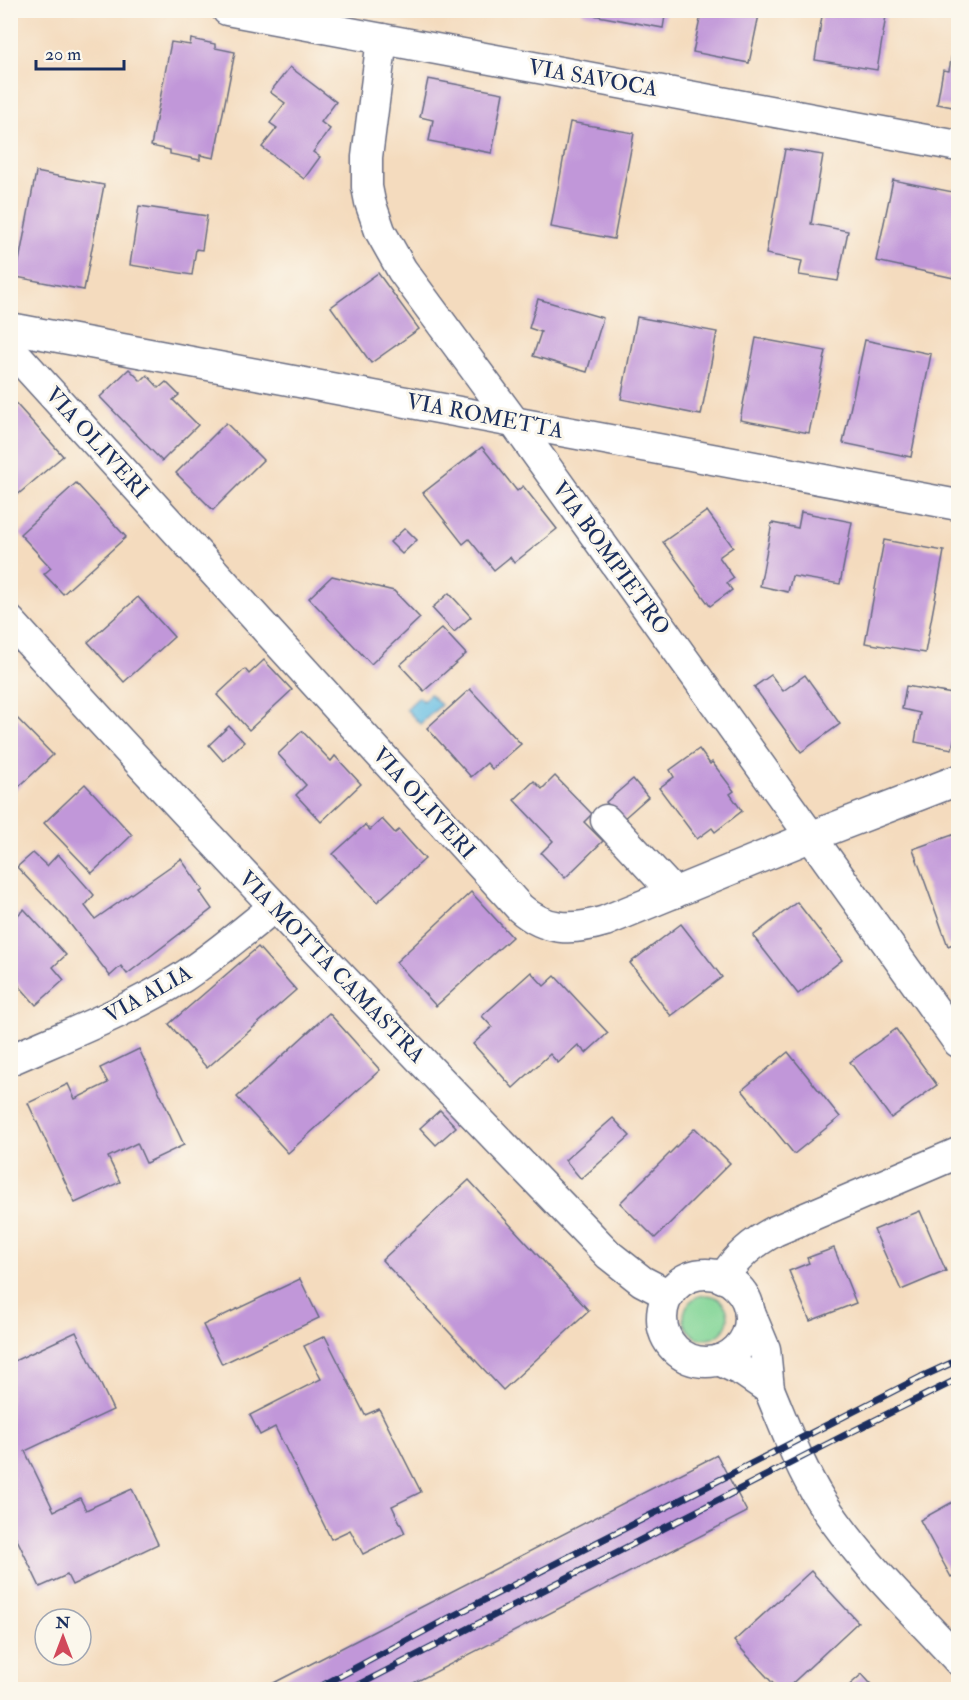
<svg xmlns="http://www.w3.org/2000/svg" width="969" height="1700" font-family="'IM FELL Double Pica',serif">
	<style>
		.green { fill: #83d597; stroke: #4f827a; stroke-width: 1.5 }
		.water { fill: #66bee3; stroke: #4076a0; stroke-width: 1.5 }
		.building { fill: #c197d9 }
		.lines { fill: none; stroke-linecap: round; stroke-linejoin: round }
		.minor-casing { stroke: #676b80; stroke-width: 33 }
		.minor { stroke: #fff; stroke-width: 30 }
		.rail-casing { stroke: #1b2f5e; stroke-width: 7 }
		.rail { stroke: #fbf7ec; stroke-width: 4.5; stroke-dasharray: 14; stroke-linecap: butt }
		.labels { text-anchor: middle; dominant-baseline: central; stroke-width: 6; stroke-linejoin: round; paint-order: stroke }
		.street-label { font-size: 22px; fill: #1b2f5e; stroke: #fbf7ec }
	</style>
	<rect width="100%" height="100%" fill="#fbf7ec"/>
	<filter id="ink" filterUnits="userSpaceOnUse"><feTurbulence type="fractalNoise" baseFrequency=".0167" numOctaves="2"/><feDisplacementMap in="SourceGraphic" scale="12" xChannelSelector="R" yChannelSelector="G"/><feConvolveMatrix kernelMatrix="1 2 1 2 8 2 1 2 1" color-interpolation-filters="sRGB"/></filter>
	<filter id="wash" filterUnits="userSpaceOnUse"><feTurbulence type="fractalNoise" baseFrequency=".008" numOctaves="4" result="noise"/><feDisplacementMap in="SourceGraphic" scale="24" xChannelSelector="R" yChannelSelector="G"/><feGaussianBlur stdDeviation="1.35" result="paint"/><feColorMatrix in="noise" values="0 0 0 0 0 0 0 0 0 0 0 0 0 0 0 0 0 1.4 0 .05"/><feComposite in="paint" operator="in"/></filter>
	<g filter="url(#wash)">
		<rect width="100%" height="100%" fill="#f4dbbe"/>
		<circle class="green" cx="706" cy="1317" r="22"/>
		<path class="water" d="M430,694L441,705L420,724L406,709L419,697L423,701Z"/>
		<g id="blocks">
			<g class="building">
				<path d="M583,10H666L663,28L582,13Z"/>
				<path d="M702,10H760L749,63L693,52Z"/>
				<path d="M823,10H887L877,70L815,60Z"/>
				<path d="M957,26H958V108L937,104L943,70L949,71Z"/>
				<path d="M191,39L215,44V48L235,52L214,158L200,155V160L170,154V150L151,146L171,42L190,45Z"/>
				<path d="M290,67L336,102L321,122L330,129L313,152L320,157L304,179L262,147L277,128L270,123L285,103L270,92Z"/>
				<path d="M428,79L503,93L492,153L429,141L433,120L420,117Z"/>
				<path d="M570,122L634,133L614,239L551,227Z"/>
				<path d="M785,149L823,155L811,224L848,231L838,281L799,275L802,261L766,254Z"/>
				<path d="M36,172L104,185L84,290L16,277Z"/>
				<path d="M893,180L958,193V254L954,278L876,261Z"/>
				<path d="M139,206L207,216L202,250L196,249L192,275L130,265Z"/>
				<path d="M378,273L419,329L371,363L331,307Z"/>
				<path d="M538,299L603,318L587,372L533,356L541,332L529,328Z"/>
				<path d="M637,317L717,332L701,415L621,399Z"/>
				<path d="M756,338L826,351L809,433L740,420Z"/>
				<path d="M865,340L931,354L911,457L843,443Z"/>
				<path d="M129,369L141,381L147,375L159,388L166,382L179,395L173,400L198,425L162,461L100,397Z"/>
				<path d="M10,397L63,456L15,497L10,492Z"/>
				<path d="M226,423L263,460L213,510L176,473Z"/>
				<path d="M482,447L517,491L523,486L557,529L514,563L510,557L494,570L469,539L463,544L423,493Z"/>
				<path d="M76,483L126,537L63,594L44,574L51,568L20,534Z"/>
				<path d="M707,511L733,547L719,557L734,578L727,583L732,590L710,606L663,542Z"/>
				<path d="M801,512L852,522L840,584L792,576L788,592L760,586L772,523L798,528Z"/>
				<path d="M405,528L417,540L402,554L390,542Z"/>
				<path d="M884,540L944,551L925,653L865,643Z"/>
				<path d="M332,576L394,591L420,618L371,664L309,598Z"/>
				<path d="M449,593L471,617L454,632L432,608Z"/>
				<path d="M138,597L174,637L124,682L88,642Z"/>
				<path d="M442,628L466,654L424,691L400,665Z"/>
				<path d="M264,660L292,690L249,730L217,695L245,669L249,674Z"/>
				<path d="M771,675L783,691L805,675L840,724L801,752L754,687Z"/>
				<path d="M906,686L958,695V737L955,736L952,749L915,742L920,713L902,709Z"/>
				<path d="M470,689L521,744L492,769L487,763L471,777L427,728Z"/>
				<path d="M10,711L53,755L10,795Z"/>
				<path d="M229,726L244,742L223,761L209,745Z"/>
				<path d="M302,731L331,761L335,756L361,784L321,822L296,795L306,785L278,754Z"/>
				<path d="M699,749L710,764L712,762L734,791L730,794L742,811L715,832L712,828L697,839L659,788L674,777L670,770Z"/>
				<path d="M555,776L592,814L584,822L603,841L565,878L541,853L553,841L514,800L534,781L542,789Z"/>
				<path d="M633,779L648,797L622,820L606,802Z"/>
				<path d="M85,784L132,835L92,873L44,823Z"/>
				<path d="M382,819L395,833L399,830L425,859L377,902L333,854L365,825L370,830Z"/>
				<path d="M958,833V942L948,946L913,849Z"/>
				<path d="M33,853L47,866L58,854L94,895L85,906L95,919L181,859L203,890L200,892L212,909L127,974L121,966L110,976L67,920L17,867Z"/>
				<path d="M471,892L512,937L436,1006L396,962Z"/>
				<path d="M797,902L842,960L798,994L753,936Z"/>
				<path d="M24,909L66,955L53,967L64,980L36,1005L15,981L10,985V911L12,910L17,916Z"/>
				<path d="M681,924L722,977L671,1016L630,963Z"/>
				<path d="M258,947L296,990L207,1068L169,1024Z"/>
				<path d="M531,972L544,986L555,976L608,1033L586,1053L578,1045L558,1063L550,1054L513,1088L473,1044L492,1027L482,1016Z"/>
				<path d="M329,1013L380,1070L288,1153L237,1097Z"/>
				<path d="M896,1029L937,1085L891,1118L850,1062Z"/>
				<path d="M139,1049L184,1145L146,1163L137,1143L108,1157L120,1182L75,1203L28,1103L68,1084L75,1099L108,1083L100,1068Z"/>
				<path d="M788,1052L840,1117L794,1154L742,1090Z"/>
				<path d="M440,1110L456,1127L436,1145L420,1128Z"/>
				<path d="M613,1118L630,1136L581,1179L565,1160Z"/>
				<path d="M695,1128L730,1163L655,1238L620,1203Z"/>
				<path d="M469,1180L589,1311L503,1390L382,1260Z"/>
				<path d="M920,1211L946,1271L901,1290L874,1230Z"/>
				<path d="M834,1248L856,1303L810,1321L789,1271L809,1263L807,1258Z"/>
				<path d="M300,1279L319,1318L222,1364L203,1325Z"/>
				<path d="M76,1332L113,1410L25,1451L54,1511L80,1498L86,1510L132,1489L158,1544L72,1585L67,1575L40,1587L12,1529H10V1363Z"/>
				<path d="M325,1336L365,1415L379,1409L421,1492L392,1506L405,1533L363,1554L350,1530L331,1539L275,1427L260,1435L250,1415L321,1379L304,1346Z"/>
				<path d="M717,1455L747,1512L400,1690H260Z"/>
				<path d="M958,1499V1573L951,1577L920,1520Z"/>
				<path d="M811,1571L858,1622L785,1690H779L734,1641Z"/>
				<path d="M862,1674L876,1690H844Z"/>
			</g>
		</g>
	</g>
	<g filter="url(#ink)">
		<use href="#blocks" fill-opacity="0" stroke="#676b80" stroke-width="1.5"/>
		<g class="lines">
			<g class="minor-casing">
				<g id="minor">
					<path d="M227,10L958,146"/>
					<path d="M382,39L367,157V187L370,202L380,231L402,270L514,422L958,1042"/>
					<path d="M10,328L958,505"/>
					<path d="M10,348L520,908C546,931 572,931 605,921L810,837L958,780"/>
					<path d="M10,621C205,837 407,1046 609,1255L642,1281L669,1295"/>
					<path d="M606,820L674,893"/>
					<path d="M10,1060C69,1034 129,1011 183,977C215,956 244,931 274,907"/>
					<circle cx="706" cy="1318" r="44"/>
					<path d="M723,1278C737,1256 753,1243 775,1231L958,1153"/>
					<path d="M719,1360L744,1372L769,1389L765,1349L750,1313"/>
					<path d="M769,1389C785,1427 799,1466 821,1501C859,1560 911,1609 958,1660"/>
				</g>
			</g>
			<use href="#minor" class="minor"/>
			<g class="rail-casing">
				<g id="rail">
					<path d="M314,1690L449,1618L921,1377L958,1360"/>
					<path d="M349,1690L849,1433L958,1379"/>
				</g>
			</g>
			<use href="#rail" class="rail"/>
		</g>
	</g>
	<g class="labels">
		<g class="street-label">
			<text transform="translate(593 78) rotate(10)">VIA SAVOCA</text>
			<text transform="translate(485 416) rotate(11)">VIA ROMETTA</text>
			<text transform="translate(97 443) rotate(48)">VIA OLIVERI</text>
			<text transform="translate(611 558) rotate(54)">VIA BOMPIETRO</text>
			<text transform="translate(424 803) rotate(48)">VIA OLIVERI</text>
			<text transform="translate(332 967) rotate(46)">VIA MOTTA CAMASTRA</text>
			<text transform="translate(148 994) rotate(-29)">VIA ALIA</text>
		</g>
	</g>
	<rect width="969" height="1700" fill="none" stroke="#fbf7ec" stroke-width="36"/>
	<g transform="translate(63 1637)"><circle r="28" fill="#fbf7ec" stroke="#a1a7b3" stroke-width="1.5"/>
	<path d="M0-4.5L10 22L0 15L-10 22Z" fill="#d1495b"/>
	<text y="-9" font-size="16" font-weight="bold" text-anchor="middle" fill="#1b2f5e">N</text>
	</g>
	<path d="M36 60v9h88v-9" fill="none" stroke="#1b2f5e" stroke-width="3"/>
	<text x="45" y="60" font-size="18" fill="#1b2f5e" stroke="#fbf7ec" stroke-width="4.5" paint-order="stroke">20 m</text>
</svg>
